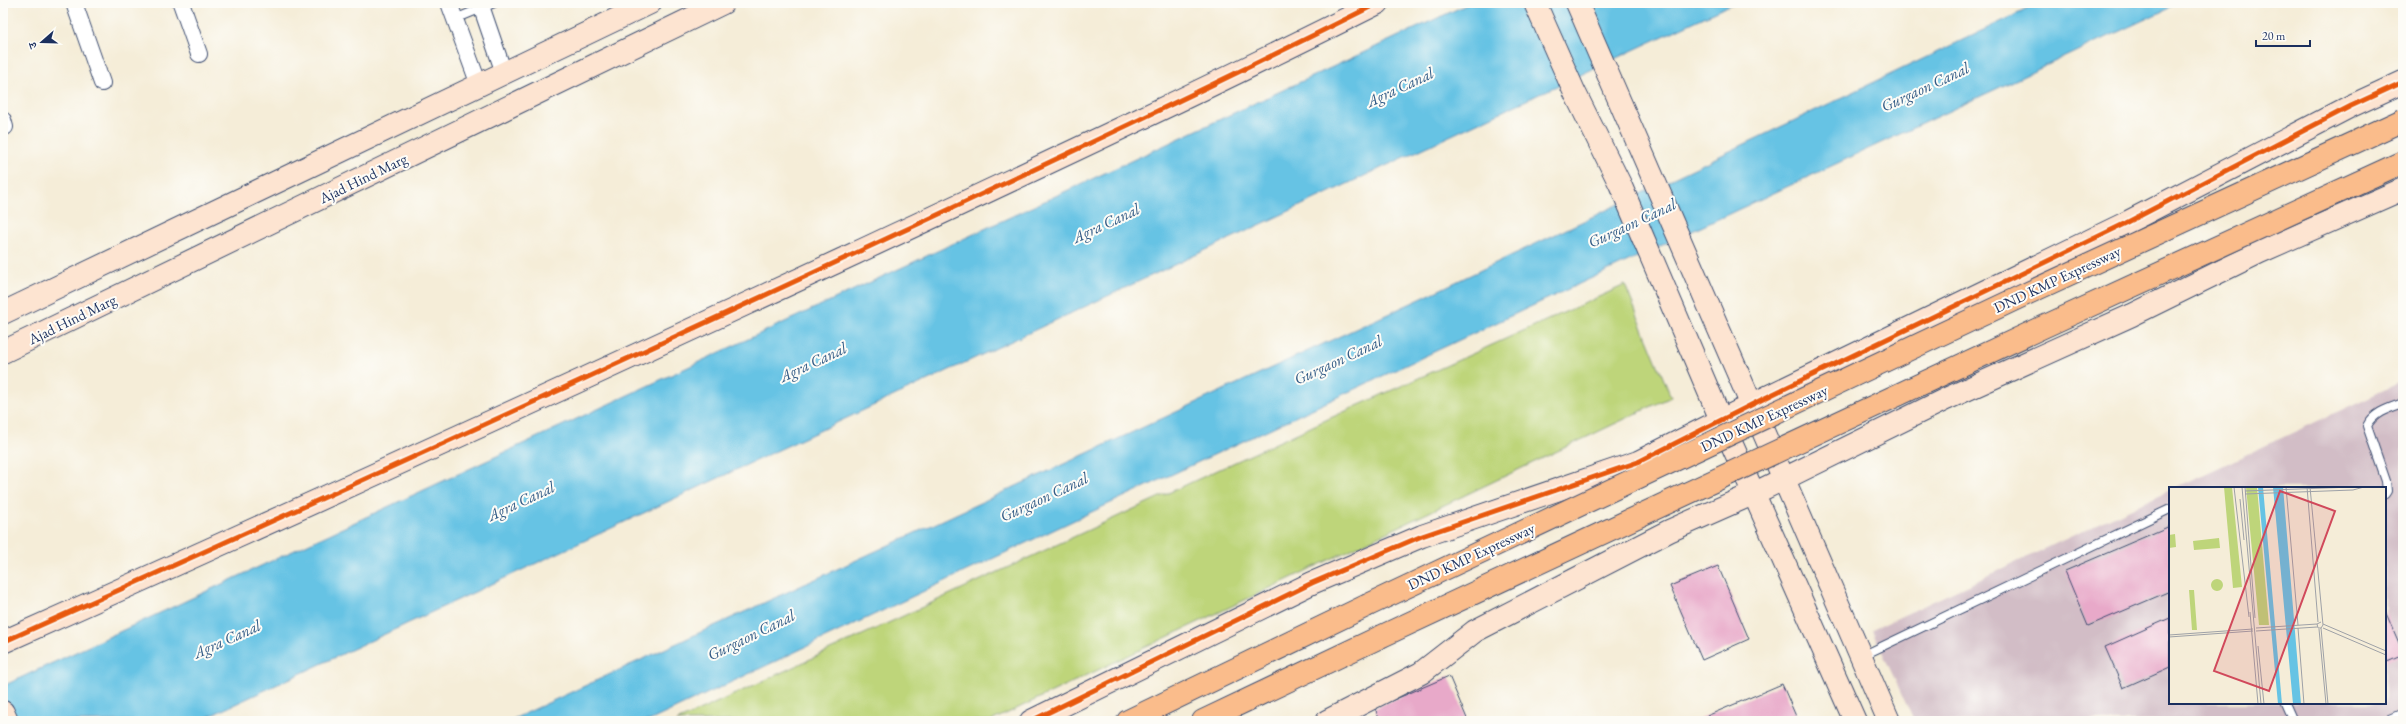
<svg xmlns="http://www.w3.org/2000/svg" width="2406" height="724" font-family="'EB Garamond','Noto Serif Devanagari',serif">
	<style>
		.industrial { fill: #d2bdc6 }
		.green { fill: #bed57a; stroke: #6c826c }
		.water { fill: #66c3e4; stroke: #4079a1 }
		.building { fill: #e8a9c9 }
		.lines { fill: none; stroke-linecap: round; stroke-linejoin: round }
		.lane-casing { stroke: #3c4c70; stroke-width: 10 }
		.street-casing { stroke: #3c4c70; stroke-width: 18 }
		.secondary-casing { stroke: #3c4c70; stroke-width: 24 }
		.highway-casing { stroke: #3c4c70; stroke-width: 24 }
		.lane { stroke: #fff; stroke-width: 8 }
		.street { stroke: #fff; stroke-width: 16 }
		.secondary { stroke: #fde4d1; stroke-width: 22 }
		.highway { stroke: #fabc8b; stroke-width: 22 }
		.highway-bridge-casing { stroke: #3c4c70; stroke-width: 24; stroke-linecap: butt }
		.highway-bridge { stroke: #fabc8b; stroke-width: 22 }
		.cycleway-casing { stroke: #fdfcf7; stroke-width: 8 }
		.cycleway { stroke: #e8590c; stroke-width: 5 }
		.labels { text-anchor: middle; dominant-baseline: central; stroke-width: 4; stroke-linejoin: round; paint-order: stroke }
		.street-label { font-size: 15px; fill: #1b2f5e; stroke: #fdfcf7 }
		.water-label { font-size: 16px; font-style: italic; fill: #325b86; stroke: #fdfcf7 }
		.inset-road { fill: none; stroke: #9ea1a7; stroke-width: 1 }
		.view { fill: #d1495b; fill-opacity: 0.15; stroke: #d1495b; stroke-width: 2 }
		.inset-edge { fill: none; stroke: #1b2f5e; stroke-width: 2 }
	</style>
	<rect width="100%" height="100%" fill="#fdfcf7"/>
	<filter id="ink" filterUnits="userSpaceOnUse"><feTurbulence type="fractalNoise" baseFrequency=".025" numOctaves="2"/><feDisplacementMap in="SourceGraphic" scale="8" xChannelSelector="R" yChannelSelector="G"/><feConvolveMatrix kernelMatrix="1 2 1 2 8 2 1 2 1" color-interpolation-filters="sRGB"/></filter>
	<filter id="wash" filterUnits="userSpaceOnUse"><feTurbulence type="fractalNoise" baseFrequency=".012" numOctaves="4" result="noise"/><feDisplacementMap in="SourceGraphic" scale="16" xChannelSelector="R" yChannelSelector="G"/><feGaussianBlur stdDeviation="0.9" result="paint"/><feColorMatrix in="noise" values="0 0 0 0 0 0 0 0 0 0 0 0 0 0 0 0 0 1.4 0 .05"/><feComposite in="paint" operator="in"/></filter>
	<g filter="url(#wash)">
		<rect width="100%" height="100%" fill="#f5edd8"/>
		<path class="industrial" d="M2403,381V721H1914L1872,630L2170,490V703H2385V488H2175Z"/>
		<path class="green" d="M1625,285L1671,397L991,721H677L1317,424Z"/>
		<g class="water">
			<path d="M1470,3H1734L199,721H3V686Z"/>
			<path d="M2040,3H2180L1083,516L649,721H509L1418,300Z"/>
		</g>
		<g id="blocks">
			<g class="building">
				<path d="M2170,526V591L2088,626L2065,571Z"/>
				<path d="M1718,566L1749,639L1702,660L1670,586Z"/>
				<path d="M2385,611L2403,652V654L2385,662Z"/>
				<path d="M2170,618V667L2123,688L2105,647Z"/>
				<path d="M1449,676L1468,721H1380L1375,708Z"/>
				<path d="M1782,684L1798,721H1695Z"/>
			</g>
		</g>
	</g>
	<g filter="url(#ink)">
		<use href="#blocks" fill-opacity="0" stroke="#3c4c70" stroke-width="1"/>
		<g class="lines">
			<g class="lane-casing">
				<g id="lane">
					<path d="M455,19L494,3"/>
					<path d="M2385,494L2387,491L2386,481L2367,426C2374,412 2389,408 2403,403"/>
					<path d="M1862,656L2170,509"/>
					<path d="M2285,703L2293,721"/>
					<path d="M2385,721L2403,713"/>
				</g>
			</g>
			<g class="street-casing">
				<g id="street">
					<path d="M74,3L102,83"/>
					<path d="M181,3L199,54"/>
					<path d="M449,3L479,85"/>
					<path d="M480,3L504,73"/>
					<path d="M3,120L5,127"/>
				</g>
			</g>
			<g class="secondary-casing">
				<g id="secondary">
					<path d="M1535,3L1574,91L1620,184L1721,420L1855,721"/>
					<path d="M1577,3L1889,721"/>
					<path d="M3,313L650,3"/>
					<path d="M3,352L723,3"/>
					<path d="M3,642C288,515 572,385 856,253C1031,171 1205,90 1378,3"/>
					<path d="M3,712L7,721"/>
					<path d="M1031,721L1312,583L1422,536L1638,462L1765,398L2126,223L2351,106L2403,82"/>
					<path d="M1327,721L1421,673L1475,631L1669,531L1755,493L1946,399L2132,315L2260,252L2403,189"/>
				</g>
			</g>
			<g class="highway-casing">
				<g id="highway">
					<path d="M1128,721L1366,606"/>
					<path d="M1203,721L1380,637"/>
				</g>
			</g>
			<use href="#lane" class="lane"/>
			<use href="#street" class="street"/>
			<use href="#secondary" class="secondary"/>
			<use href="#highway" class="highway"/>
			<g class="highway-bridge-casing">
				<g id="highway-bridge">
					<path d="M1366,606L2026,294L2403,120"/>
					<path d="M1380,637L2041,328L2403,162"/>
				</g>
			</g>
			<use href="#highway-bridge" class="highway-bridge"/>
			<g class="cycleway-casing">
				<g id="cycleway">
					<path d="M3,642C288,515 572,385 856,253C1031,171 1205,90 1378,3"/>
					<path d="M1031,721L1312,583L1422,536L1638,462L1765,398L2126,223L2351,106L2403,82"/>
				</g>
			</g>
			<use href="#cycleway" class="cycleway"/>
		</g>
	</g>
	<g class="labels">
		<g class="street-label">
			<text transform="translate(363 178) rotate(-26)">Ajad Hind Marg</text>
			<text transform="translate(2057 279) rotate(-25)">DND KMP Expressway</text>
			<text transform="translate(72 319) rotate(-26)">Ajad Hind Marg</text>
			<text transform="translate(1764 418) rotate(-25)">DND KMP Expressway</text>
			<text transform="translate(1471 556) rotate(-25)">DND KMP Expressway</text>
		</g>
		<g class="water-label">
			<text transform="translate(1400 87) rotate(-25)">Agra Canal</text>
			<text transform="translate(1925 87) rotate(-25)">Gurgaon Canal</text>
			<text transform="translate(1106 223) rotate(-25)">Agra Canal</text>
			<text transform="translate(1632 223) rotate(-25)">Gurgaon Canal</text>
			<text transform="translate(1338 360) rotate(-25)">Gurgaon Canal</text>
			<text transform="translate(813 362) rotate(-25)">Agra Canal</text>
			<text transform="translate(1044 497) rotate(-25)">Gurgaon Canal</text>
			<text transform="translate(521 501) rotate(-25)">Agra Canal</text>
			<text transform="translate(751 635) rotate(-26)">Gurgaon Canal</text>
			<text transform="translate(227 639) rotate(-24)">Agra Canal</text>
		</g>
	</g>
	<g transform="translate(2169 487)">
		<rect width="217" height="217" fill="#f5edd8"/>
		<path d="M55,0H63L73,100L64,101ZM77,0H88L100,138H90ZM6,47L7,60L0,61V48ZM50,51L51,61L25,63L24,54ZM42 98a6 6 0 1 1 12 0a6 6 0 1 1-12 0ZM20,103H25L28,143H23Z" fill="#bed57a"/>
		<path d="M89,0H94L113,217H109ZM104,0H114L132,217H124Z" fill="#66c3e4"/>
		<path class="inset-road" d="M65,0L80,130M73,0L92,217M76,0L86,131M117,0L129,138M138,0L149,135M141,0L154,138L152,141H149L148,137L152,135M76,4L183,0M76,7L184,3L195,0M71,12L75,53M81,125L89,217M154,137L217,164M87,141L148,137M129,141L135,217M152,141L159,217M154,141L217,168M150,142L157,217M87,144L148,140M0,148L84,142M0,150L84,144M89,159L95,217"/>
		<path class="view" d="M111,4L166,24L100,204L45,184Z"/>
		<rect width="217" height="217" class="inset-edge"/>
	</g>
	<rect width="2406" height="724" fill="none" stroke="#fdfcf7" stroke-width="16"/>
	<g transform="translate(42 42) rotate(250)" stroke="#fdfcf7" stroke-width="3" paint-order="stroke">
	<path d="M0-3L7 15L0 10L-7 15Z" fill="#1b2f5e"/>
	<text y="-6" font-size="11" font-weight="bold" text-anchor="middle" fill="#1b2f5e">उ</text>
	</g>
	<path d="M2256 40v6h54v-6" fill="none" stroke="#1b2f5e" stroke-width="2"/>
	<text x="2262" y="40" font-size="12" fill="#1b2f5e" stroke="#fdfcf7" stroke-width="3" paint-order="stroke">20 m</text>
</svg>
